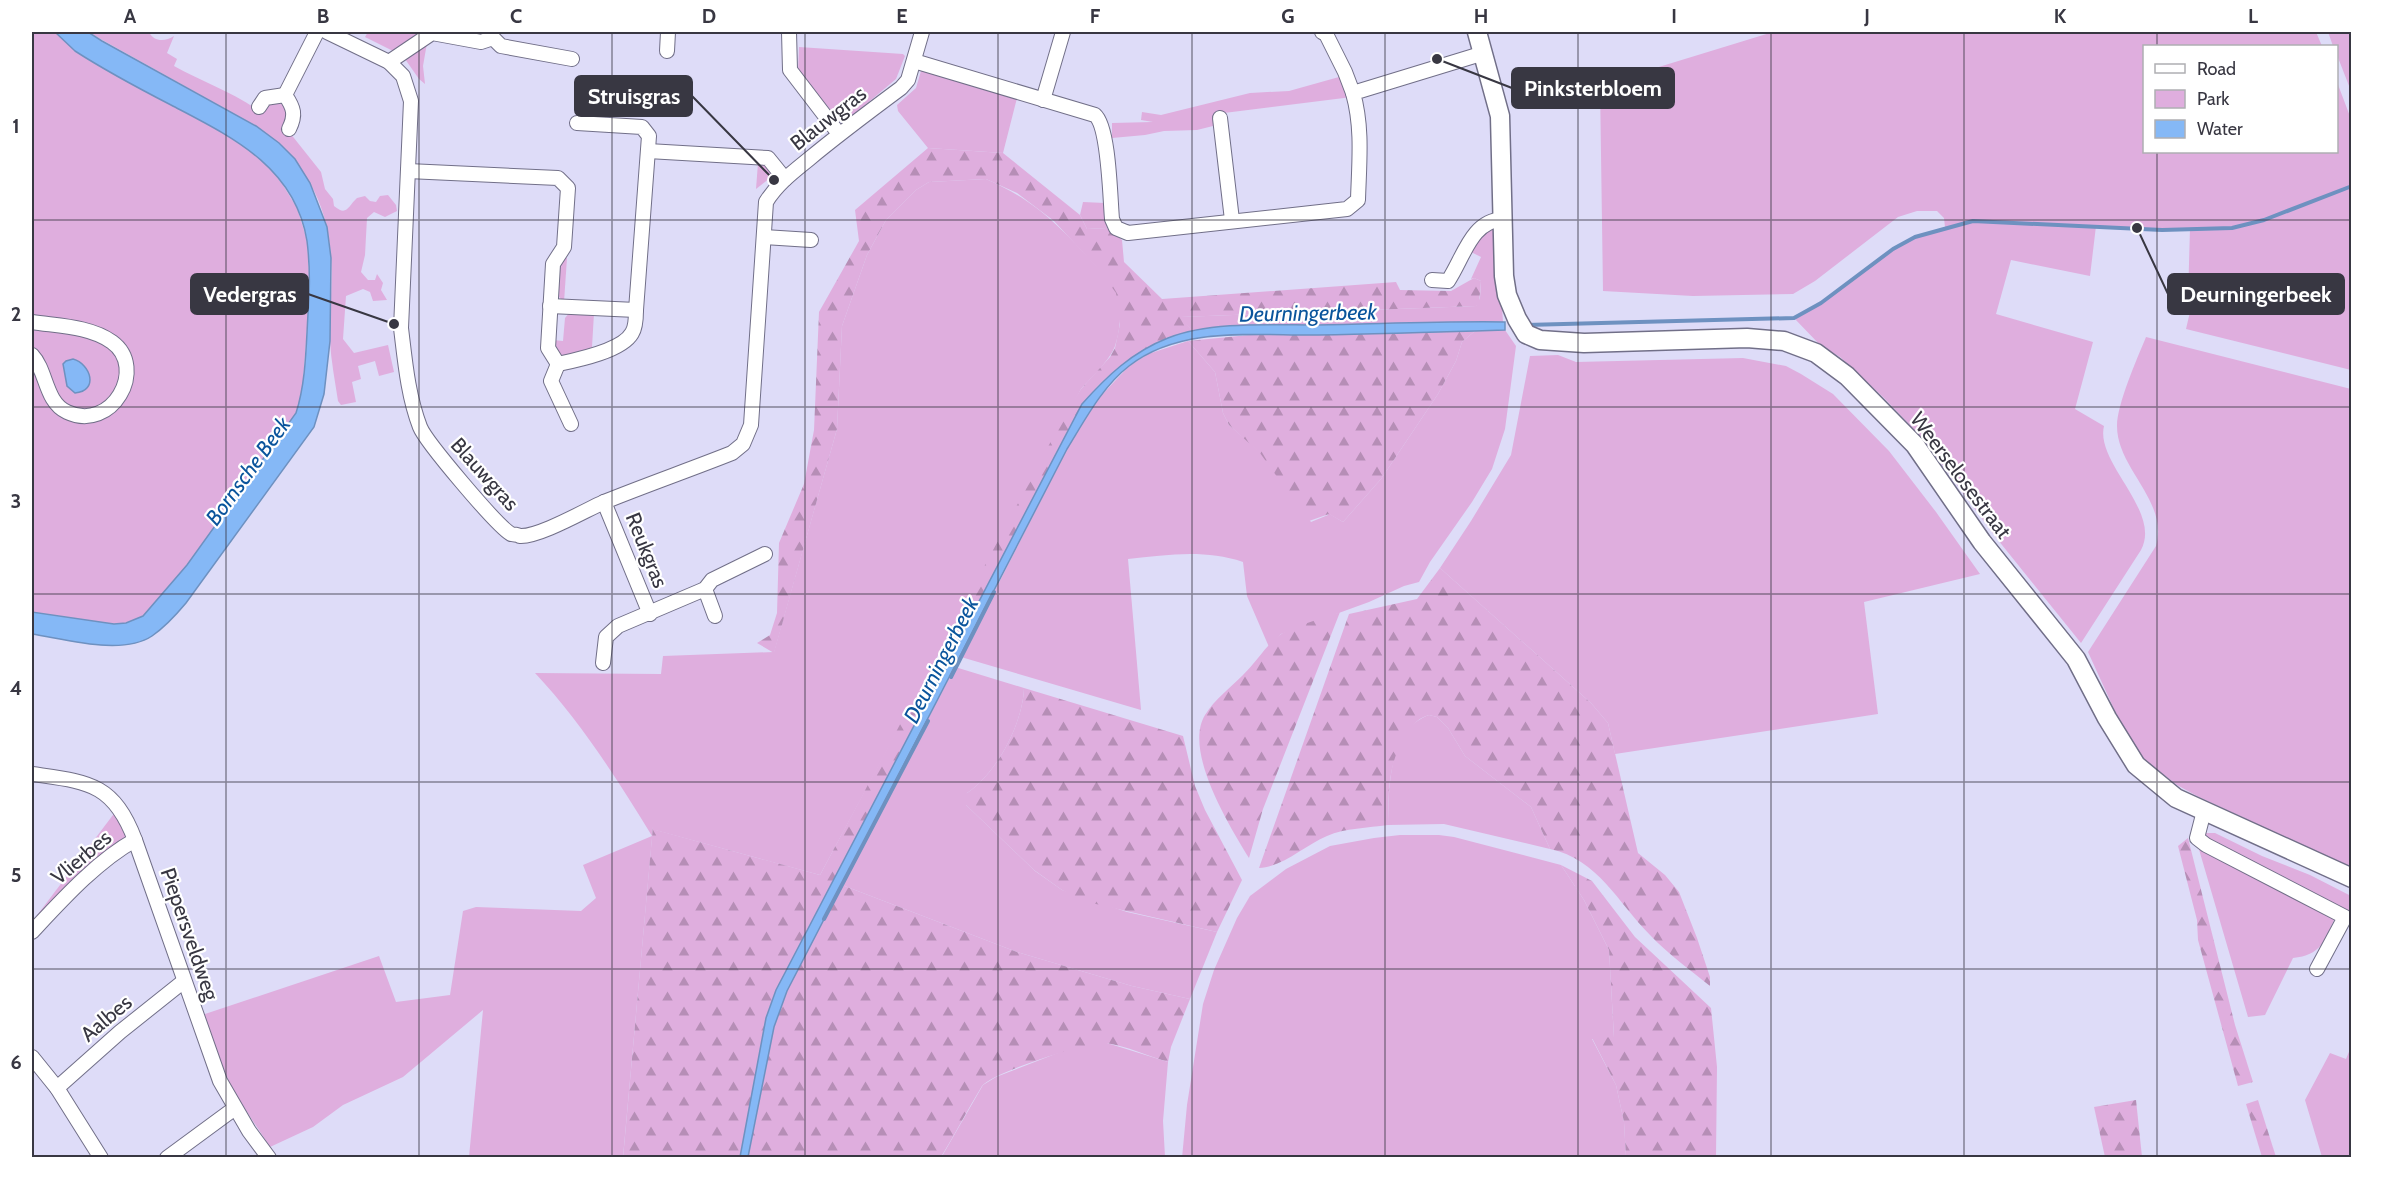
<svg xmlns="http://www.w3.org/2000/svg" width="2383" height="1189" font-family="Cabin,sans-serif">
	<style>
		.green { fill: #dfaede }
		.forest { fill: url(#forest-firs) }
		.water { fill: #85b8f6; stroke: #6e91c0; stroke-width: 1.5 }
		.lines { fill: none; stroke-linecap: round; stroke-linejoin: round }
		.stream { stroke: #6e91c0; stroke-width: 4 }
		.street-casing { stroke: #716f88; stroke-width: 16 }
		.secondary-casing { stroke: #716f88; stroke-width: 21 }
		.street { stroke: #fff; stroke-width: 14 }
		.secondary { stroke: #fff; stroke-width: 18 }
		.grid { fill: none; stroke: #383742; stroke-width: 1.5; stroke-opacity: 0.55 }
		.labels { text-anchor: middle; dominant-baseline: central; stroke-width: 4.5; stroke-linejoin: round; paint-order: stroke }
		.street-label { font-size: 21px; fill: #383742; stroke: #fff }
		.water-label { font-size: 22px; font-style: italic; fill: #0a549c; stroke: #fff }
		.leader { fill: none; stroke: #383742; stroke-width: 2 }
		.callout-dot { fill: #383742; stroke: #fff; stroke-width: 2 }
		.callout { fill: #383742; stroke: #383742; stroke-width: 2 }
		.callout-label { font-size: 22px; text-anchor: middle; font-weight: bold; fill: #fff }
		.neatline { fill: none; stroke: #383742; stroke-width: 2 }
		.grid-label { font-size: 20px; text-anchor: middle; font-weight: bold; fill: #383742 }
	</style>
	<defs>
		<pattern id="forest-firs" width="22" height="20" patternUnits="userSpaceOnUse" patternTransform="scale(1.5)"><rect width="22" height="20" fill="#dfaede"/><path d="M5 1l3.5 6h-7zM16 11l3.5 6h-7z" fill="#b68eb6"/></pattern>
	</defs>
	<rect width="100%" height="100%" fill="#dedcf8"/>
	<g class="green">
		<path d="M32,32H55L75,51L97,65L238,141L267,164L283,185L297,208L307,240L310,289L302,394L296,413L187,565L143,617L126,623L114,624L32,612Z"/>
		<path d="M88,32H149C154,42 165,42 174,36L167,53L177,59L174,66C203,82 235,93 262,113L270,103C290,99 290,118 290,133L321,172L325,189L333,199L334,206C347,217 348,206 357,198L365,196L370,201L376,202L380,196L388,195L396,205L397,211L385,217L374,212L367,218L365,255L361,272L368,280H375L377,274L383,283L381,290L387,300L373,301L370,292L363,289L346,296L343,339L354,353L388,345L394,372L379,376L375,361L358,366L361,379L352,382L356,402L341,405L338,401C335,381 331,361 330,341C329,313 333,285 331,257C327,199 303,160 256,126Z"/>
		<path d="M368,32L409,34V32H421L398,50L393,51L365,37Z"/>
		<path d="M1773,32H2316L2322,46H2144V152H2336L2337,82L2351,119V370L2186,329L2193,299L2188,298L2190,229L2162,230L2096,226L2090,276L2011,260L1996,314L2093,342L2075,409L2104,426C2095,463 2162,511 2141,550L2081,643L1994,535L1924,440L1884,398L1840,357L1821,346L1794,318L1821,303L1893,249L1915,237L1945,227L1944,218L1937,211H1917L1898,217L1815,281L1793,294L1693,296L1603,291L1600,85Z"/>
		<path d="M2328,32H2351V91L2337,55L2336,46H2333Z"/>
		<path d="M427,43L423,66L425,84L419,79L405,59Z"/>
		<path d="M799,47L903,54L905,56L896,79L845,122L840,121L798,72Z"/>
		<path d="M921,71L1017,98L1003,153L928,148L898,111L897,105L916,88Z"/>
		<path d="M1339,77L1346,91L1352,97L1216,114L1217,125L1197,130L1164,131L1145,135L1112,138V123L1153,122L1141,120L1142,112L1161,115L1250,93L1289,91Z"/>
		<path d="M758,163L765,164L774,175L756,189Z"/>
		<path d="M986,179C1033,200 1053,220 1087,256C1097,267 1110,279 1116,292C1123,308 1120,331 1115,346C1110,360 1091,378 1081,389L820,875L655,830L653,827L623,1157H469L483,1010L403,1077L343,1105L313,1127L270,1147L232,1089L202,1015L379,956L396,1002L450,995L463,911L476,907L581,911L596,898L583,865L652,836C617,779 581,722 535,673L661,674L663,656L774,652L837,429L842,326L867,255L886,220L916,190L929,182Z"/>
		<path d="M1083,202L1105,203L1107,228L1087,229L1080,215Z"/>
		<path d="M1490,229L1497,231L1503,322L1220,326L1193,332L1180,317L1476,306L1480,298L1481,281L1474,278L1471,279L1481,257L1471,252L1480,235Z"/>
		<path d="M565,258H567L564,302L557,295L559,264Z"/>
		<path d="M571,311L594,313L592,347L569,357L561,356L553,348V340L563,341L565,318Z"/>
		<path d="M1505,330L1516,346L1505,429L1492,469L1472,502L1430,562L1419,582L1404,586L1369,602L1281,634L1269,647L1247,596L1243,562C1204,549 1167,555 1128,559L1141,710L961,657L1067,449L1098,399L1128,367L1148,354L1188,341L1215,372L1223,413L1229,425L1260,452L1311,522L1328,515V513L1343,522L1381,479L1438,394L1456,361L1462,342L1475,331Z"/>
		<path d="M2146,337L2351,389V868L2197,796L2177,785L2144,759L2119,720L2088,652L2156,546C2169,501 2117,469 2117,426C2117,404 2137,359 2146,337Z"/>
		<path d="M1558,355L1576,362L1743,358L1786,366L1801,374L1833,394L1889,451L1936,512L1980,574L1864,602L1878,714L1615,754L1608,723L1591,703L1440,568L1471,521L1511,455L1530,356Z"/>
		<path d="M955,667L1024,688C1023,723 997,773 967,793L966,805L1035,871L1062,890L1127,912L1217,932L1190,999L1132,986L1017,952L842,885Z"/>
		<path d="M1429,715L1437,717L1448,728L1465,756L1531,807L1550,849L1444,824L1388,825C1389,790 1387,730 1429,715Z"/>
		<path d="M116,811L126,835L124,839L33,923L32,922Z"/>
		<path d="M2204,833H2215L2262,856L2310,875L2351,896V912L2213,843Z"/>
		<path d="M1400,835H1439L1454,837L1561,865L1584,900L1609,950L1614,1038L1592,1039L1616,1085L1624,1122L1626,1157L1182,1158L1187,1105L1203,1004L1214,970L1237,918L1250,896L1286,869L1330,846L1374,838Z"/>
		<path d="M2198,846L2252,877L2335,918C2324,942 2321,955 2293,958L2265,1015L2248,1017Z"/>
		<path d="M1096,1043H1107L1168,1062L1163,1121L1165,1157L941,1158L983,1085L996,1077L1068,1049Z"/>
		<path d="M2351,1047V1157H2322L2305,1100L2330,1053L2346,1059Z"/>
	</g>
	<g class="forest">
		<path d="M928,148L1003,153L1080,215L1087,229L1107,228L1122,240L1124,262L1162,299L1396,282L1400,290L1451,291L1474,278L1481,281L1479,304L1476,306L1181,317L1193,332C1155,340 1125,360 1097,387L952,654L941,651L951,629L1066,413L1081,389L1110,357L1115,348L1120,324L1116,293L1101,272L1054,221L1017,193L986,179L929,182L916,190L886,220L867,255L842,326L837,429L774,653L757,643L770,635L777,613L779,543L804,484L814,430L819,312L859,241L855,210Z"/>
		<path d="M1475,331L1462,342L1456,361L1438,394L1381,479L1343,522L1329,514L1309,521L1260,453L1229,425L1223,413L1215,372L1188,341L1249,335Z"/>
		<path d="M1440,568L1591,703L1608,723L1638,853L1665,875L1679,892L1697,938L1710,977V986C1689,969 1668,954 1650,935C1618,903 1598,859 1550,849L1531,807L1465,756L1448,728L1437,717L1429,715C1419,718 1414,723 1408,732C1387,763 1389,790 1388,825C1368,828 1345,828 1327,836C1305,845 1283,867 1259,868L1349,614L1417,599Z"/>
		<path d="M1340,612L1263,809L1249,858C1230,827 1183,751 1205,715C1215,699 1230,688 1243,675C1256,663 1266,645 1280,635C1292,626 1325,618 1340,612Z"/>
		<path d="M935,663L946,664L776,990L766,1018L740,1157L623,1158L653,826L656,830L820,875L930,668Z"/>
		<path d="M1024,688L1183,736L1195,786L1205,810L1242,880L1217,932L1083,901L1062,890L1034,870L966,805L964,797L967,793C997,773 1023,723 1024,688Z"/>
		<path d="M2188,838L2235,1025L2253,1082L2238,1086L2198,940L2197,920L2178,846Z"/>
		<path d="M1561,865L1592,881L1635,937L1711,1008L1717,1067L1716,1157H1626L1624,1122L1616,1085L1592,1038L1614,1037L1609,950L1584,900Z"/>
		<path d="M842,885L1017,952L1132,986L1190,999L1171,1047L1168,1062C1148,1056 1127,1046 1106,1043C1089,1041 991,1073 982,1086C968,1109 955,1134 941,1157L748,1158L774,1027L787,991Z"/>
		<path d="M2136,1100L2142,1157H2105L2094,1107Z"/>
		<path d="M2258,1100L2276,1157H2262L2246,1104Z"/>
	</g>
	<g class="water">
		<path d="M55,32H88L102,41L256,126L279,143L295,159L310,183L327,227L331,258L330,341L324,394L314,427L186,603C176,615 165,627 152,636C122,656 65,639 32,634V612L114,624L126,623L143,616L187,565L296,413C306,382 306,347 308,314C310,290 310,265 307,241C295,166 230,136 171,105C138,88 106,71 75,51Z"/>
		<path d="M1505,322V330C1443,332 1381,334 1319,335C1257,336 1181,325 1129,366C1102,387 1085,420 1067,449L787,991L774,1027L748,1157H740L766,1018L776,990L1082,404C1107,376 1132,352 1168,338C1211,321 1272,325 1317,325C1380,324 1442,321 1505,322Z"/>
		<path d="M73,359C91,364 99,391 75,393L67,386L63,364L66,361Z"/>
	</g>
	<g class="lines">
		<g class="stream">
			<path d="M1526,325L1794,318L1821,303L1893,249L1915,237L1973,221L2162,230L2232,228L2264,220L2352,186"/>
			<path d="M951,677L994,592"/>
			<path d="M824,919L928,721"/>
		</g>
		<g class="street-casing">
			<g id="street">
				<path d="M327,32L389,62L403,76L411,101L401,328C405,361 408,396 420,427C426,442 497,526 511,534C512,534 519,535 520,536C539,537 584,511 604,502C646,485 689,470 732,453L743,444L751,425L766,202C777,184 793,172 809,159C839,134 870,111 901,88L908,80L922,32"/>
				<path d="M789,32L790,70L839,134"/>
				<path d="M1322,32L1326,34L1345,72L1353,93"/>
				<path d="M667,51L668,32"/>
				<path d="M914,61L1095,115C1109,127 1110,197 1112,219L1116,228L1128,233L1347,209L1358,200C1359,164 1363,128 1353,93L1484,53"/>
				<path d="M389,62L432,33L481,42L493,38L501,46L572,59"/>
				<path d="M285,95L317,32"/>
				<path d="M285,95C294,108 296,115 289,129"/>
				<path d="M1043,100L1063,32"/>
				<path d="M259,107L265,98L285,95"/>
				<path d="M1220,118L1232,220"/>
				<path d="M648,151L768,158L785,179"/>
				<path d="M408,171L558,178L568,188L564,247L553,264L548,348L558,364L551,381L571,424"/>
				<path d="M764,237L811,240"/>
				<path d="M1432,280L1448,281C1464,257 1471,221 1503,219"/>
				<path d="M550,306L636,310"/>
				<path d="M32,322C57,326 90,326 112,342C148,368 112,433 67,412C45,402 47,371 32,355"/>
				<path d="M558,364C577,360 622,351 632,333C636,327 636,317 636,310L649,136L642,127L577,123"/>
				<path d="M604,502L650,614"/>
				<path d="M705,589L715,616"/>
				<path d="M603,663L606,637L618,626L705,589L712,580L765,554"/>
				<path d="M32,774C87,782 113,782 135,840L220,1081L249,1131L269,1158"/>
				<path d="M2204,811L2197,838L2206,845L2345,917L2317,969"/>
				<path d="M32,932C61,901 97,861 135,840"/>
				<path d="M32,1057L57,1088L101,1158"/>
				<path d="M57,1088L120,1032L184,981"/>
				<path d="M167,1158L235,1108"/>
			</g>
		</g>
		<g class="secondary-casing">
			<path id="secondary" d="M1477,32L1500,116L1504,276L1507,295L1517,319L1526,334L1540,340L1584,343L1747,338L1784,341L1816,353L1847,376L1915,445L1982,542L2076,659L2107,718L2136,765L2176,798L2352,878"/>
		</g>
		<use href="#street" class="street"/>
		<use href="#secondary" class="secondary"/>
	</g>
	<path class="grid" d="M226,32V1158M419,32V1158M612,32V1158M805,32V1158M998,32V1158M1192,32V1158M1385,32V1158M1578,32V1158M1771,32V1158M1964,32V1158M2157,32V46M2157,152V1158M32,220H2352M32,407H2352M32,594H2352M32,782H2352M32,969H2352"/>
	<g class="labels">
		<g class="street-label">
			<text transform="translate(828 118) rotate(-38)">Blauwgras</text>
			<text transform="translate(485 474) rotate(48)">Blauwgras</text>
			<text transform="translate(1961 475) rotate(53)">Weerselosestraat</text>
			<text transform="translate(647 550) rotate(68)">Reukgras</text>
			<text transform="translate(81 857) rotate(-40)">Vlierbes</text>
			<text transform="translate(190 934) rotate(71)">Piepersveldweg</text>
			<text transform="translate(106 1018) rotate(-40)">Aalbes</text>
		</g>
		<g class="water-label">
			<text transform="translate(1308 313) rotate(-1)">Deurningerbeek</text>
			<text transform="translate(248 471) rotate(-54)">Bornsche Beek</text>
			<text transform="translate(941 660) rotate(-63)">Deurningerbeek</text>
		</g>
	</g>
	<path class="leader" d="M1437 59L1512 88M774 180L692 96M2137 228L2168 294M394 324L308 294"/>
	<g class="callout-dot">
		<circle cx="1437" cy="59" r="6"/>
		<circle cx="774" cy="180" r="6"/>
		<circle cx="2137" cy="228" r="6"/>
		<circle cx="394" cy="324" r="6"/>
	</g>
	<g class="callout">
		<rect x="1512" y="68" width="162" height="40" rx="6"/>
		<rect x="575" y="76" width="117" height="40" rx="6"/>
		<rect x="2168" y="274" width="176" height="40" rx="6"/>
		<rect x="191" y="274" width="117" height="40" rx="6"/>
	</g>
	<g class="callout-label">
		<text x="1593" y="96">Pinksterbloem</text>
		<text x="634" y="104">Struisgras</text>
		<text x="2256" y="302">Deurningerbeek</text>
		<text x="250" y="302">Vedergras</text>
	</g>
	<rect width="2383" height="1189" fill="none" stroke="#ffffff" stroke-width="66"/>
	<rect x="2143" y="45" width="195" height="108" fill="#ffffff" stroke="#afafb3" stroke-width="1.5"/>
	<rect x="2155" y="64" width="30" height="9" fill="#ffffff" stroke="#afafb3" stroke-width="1.5"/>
	<text x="2197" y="75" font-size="18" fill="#383742">Road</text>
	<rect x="2155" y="90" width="30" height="18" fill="#dfaede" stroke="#afafb3" stroke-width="1.5"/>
	<text x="2197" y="105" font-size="18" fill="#383742">Park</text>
	<rect x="2155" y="120" width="30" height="18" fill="#85b8f6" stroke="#afafb3" stroke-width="1.5"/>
	<text x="2197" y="135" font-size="18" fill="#383742">Water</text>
	<rect x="33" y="33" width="2317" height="1123" class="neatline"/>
	<g class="grid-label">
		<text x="130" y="23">A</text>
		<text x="323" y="23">B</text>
		<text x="516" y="23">C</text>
		<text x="709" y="23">D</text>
		<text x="902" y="23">E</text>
		<text x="1095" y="23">F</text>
		<text x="1288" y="23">G</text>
		<text x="1481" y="23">H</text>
		<text x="1674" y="23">I</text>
		<text x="1867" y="23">J</text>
		<text x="2060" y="23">K</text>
		<text x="2253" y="23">L</text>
		<text x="16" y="133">1</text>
		<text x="16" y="321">2</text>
		<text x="16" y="508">3</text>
		<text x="16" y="695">4</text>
		<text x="16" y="882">5</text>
		<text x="16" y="1069">6</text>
	</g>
</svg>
